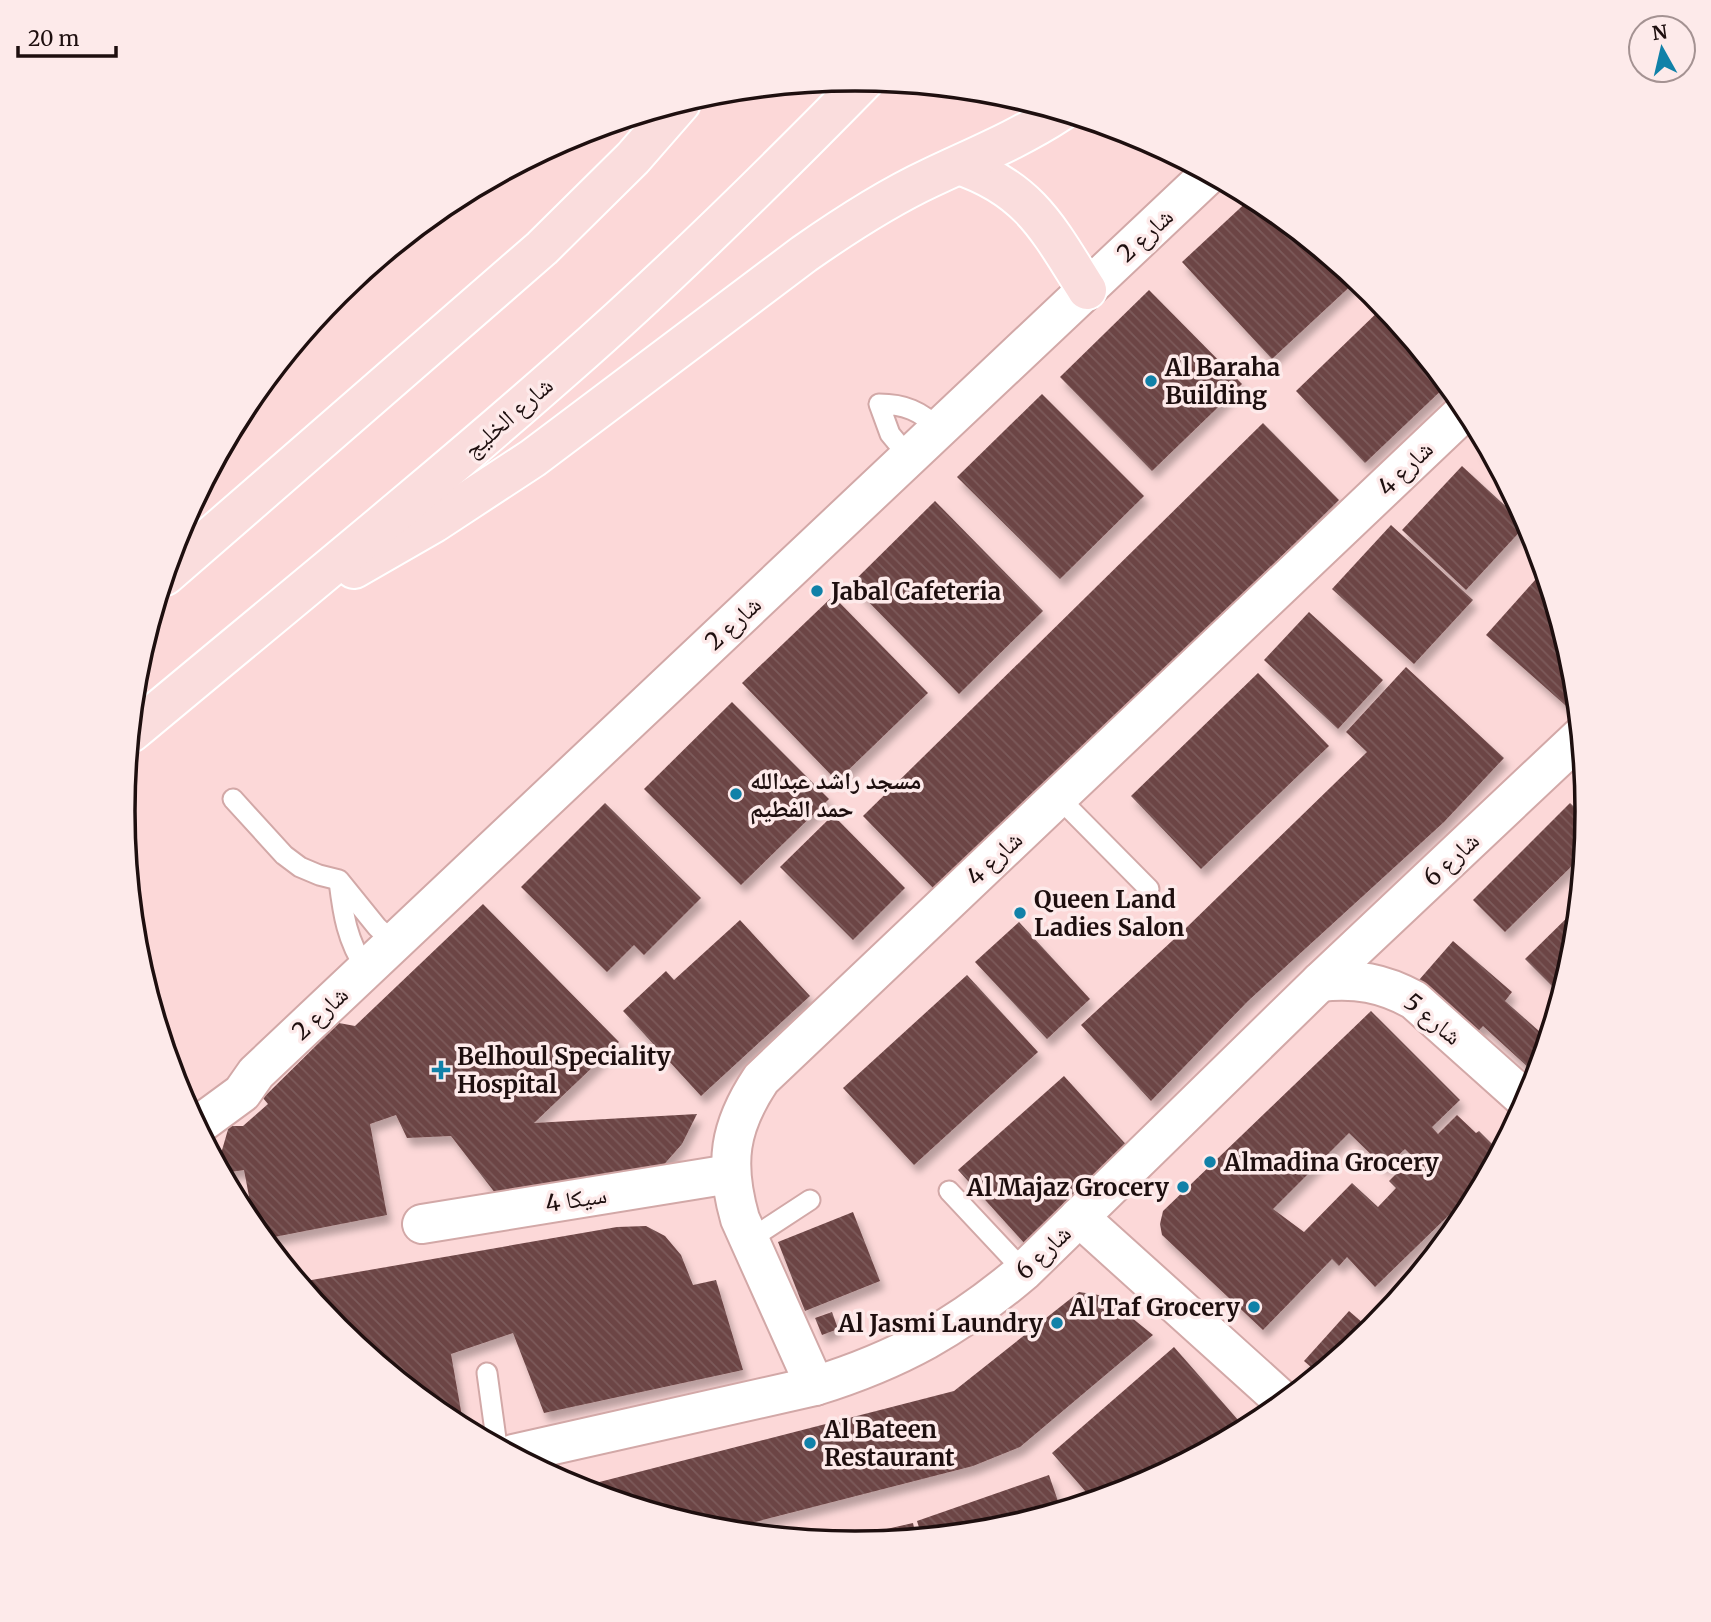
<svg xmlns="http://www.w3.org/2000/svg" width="1711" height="1622" font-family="Merriweather,'Noto Naskh Arabic',serif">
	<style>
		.building { fill: url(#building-back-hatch); fill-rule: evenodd; filter: url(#shadow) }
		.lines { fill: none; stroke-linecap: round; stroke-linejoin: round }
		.lane-casing { stroke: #d2a8a7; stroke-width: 23 }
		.street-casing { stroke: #d2a8a7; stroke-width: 42 }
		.primary-casing { stroke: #fff; stroke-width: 42 }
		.lane { stroke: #fff; stroke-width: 19 }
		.street { stroke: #fff; stroke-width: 38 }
		.primary { stroke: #fadddd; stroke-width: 38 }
		.poi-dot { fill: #1081a8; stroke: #fdeaea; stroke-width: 2.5 }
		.labels { text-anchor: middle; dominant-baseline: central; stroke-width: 7; stroke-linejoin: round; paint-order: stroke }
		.street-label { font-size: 24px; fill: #1e0f0f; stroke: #fdeaea }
		.poi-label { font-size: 24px; font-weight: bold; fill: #1e0f0f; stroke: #fdeaea; text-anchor: start }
		.rim { fill: none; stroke: #1e0f0f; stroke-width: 3.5 }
	</style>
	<defs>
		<pattern id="building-back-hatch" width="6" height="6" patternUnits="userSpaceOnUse" patternTransform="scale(1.75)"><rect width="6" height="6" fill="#6c4444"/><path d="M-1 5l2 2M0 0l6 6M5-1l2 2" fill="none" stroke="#7c5b5b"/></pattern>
		<filter id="shadow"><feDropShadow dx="4.5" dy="8" stdDeviation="3.5" flood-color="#0004"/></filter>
	</defs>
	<rect width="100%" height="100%" fill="#fcd8d8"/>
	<g class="building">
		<path d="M1252,197L1263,202L1357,280L1272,359L1182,262Z"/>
		<path d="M1149,290L1242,384L1152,471L1060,377Z"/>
		<path d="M1384,306L1448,384L1365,463L1296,391Z"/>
		<path d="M1042,394L1144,496L1060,579L957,477Z"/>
		<path d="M1263,423L1339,500L938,893L863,816Z"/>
		<path d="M1485,443L1496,464L1479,449Z"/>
		<path d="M1462,466L1526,525L1466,590L1402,530Z"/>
		<path d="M935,501L1043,611L959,694L851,584Z"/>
		<path d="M1391,525L1473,600L1414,664L1332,589Z"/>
		<path d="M1544,570L1574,669L1578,709L1574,713L1486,635Z"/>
		<path d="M833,596L928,693L837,781L742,683Z"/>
		<path d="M1309,612L1383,680L1338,729L1264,660Z"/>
		<path d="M1406,667L1504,758L1444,822L1248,1001L1151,1101L1081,1025L1185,929L1367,752L1346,732Z"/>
		<path d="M1258,673L1329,746L1201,869L1131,796Z"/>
		<path d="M732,702L829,799L741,885L644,789Z"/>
		<path d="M605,803L701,898L644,955L634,945L607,972L521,887Z"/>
		<path d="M1570,803L1587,819L1584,854L1505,932L1473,900Z"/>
		<path d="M833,815L905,888L853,940L780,867Z"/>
		<path d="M483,904L619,1042L534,1123L697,1114L682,1144L660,1169L499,1198L451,1136L407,1138L396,1115L370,1124L387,1215L264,1239L255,1228L244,1170L223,1173L218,1164L229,1126H243L268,1104L263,1098L339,1023L355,1026Z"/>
		<path d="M1578,907L1574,954L1561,995L1525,959Z"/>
		<path d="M740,920L810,996L701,1096L623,1011L666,971L674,980Z"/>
		<path d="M1019,922L1090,999L1047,1039L975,962Z"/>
		<path d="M1453,941L1512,992L1505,1001L1548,1039L1543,1056L1530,1069L1483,1026L1471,1039L1412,988Z"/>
		<path d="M967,975L1038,1052L914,1165L843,1088Z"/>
		<path d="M1371,1011L1460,1100L1432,1127L1438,1134L1457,1115L1476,1133L1479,1131L1500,1152L1484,1181L1375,1287L1347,1257L1339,1266L1332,1259L1263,1330L1162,1235L1160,1224L1163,1211ZM1349,1133L1385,1168L1405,1149L1413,1157L1389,1181L1396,1188L1378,1207L1352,1183L1304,1232L1273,1209Z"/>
		<path d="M1064,1076L1131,1150L1026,1245L958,1170Z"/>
		<path d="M853,1212L880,1281L805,1311L778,1242Z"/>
		<path d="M646,1226L665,1236L681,1255L693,1285L716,1280L743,1370L544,1413L513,1333L451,1354L464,1428L448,1420L337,1328L300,1282L617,1227Z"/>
		<path d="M1415,1275L1417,1276L1384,1316L1379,1311Z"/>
		<path d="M1079,1292L1105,1296L1153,1335L1020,1447L973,1466L724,1530L712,1529L576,1488L954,1391Z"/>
		<path d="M1349,1311L1371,1330L1319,1374L1304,1361Z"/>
		<path d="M832,1312L838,1329L822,1335L815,1318Z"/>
		<path d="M1174,1347L1246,1429L1135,1488L1093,1500L1052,1453Z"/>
		<path d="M1049,1475L1061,1510L998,1529L922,1537L917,1521Z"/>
		<path d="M913,1523L916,1537L856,1543L834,1541Z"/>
	</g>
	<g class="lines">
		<g class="lane-casing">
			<g id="lane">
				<path d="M909,457L890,434L879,404C904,404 921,411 939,429"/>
				<path d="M1058,797L1149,889"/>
				<path d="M233,799L284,855L300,867L319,875L339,880L377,927L394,943"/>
				<path d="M339,881C343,914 347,941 366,969"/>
				<path d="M949,1191L1024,1271"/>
				<path d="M749,1240L810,1200"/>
				<path d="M487,1373L497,1446"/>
			</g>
		</g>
		<g class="street-casing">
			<g id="street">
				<path d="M1320,982C1356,978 1383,983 1414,1000L1527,1101"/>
				<path d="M197,1126L242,1093L256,1073L1209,174"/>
				<path d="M1079,1217L1284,1402"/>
				<path d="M422,1224L730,1174"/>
				<path d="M815,1386L740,1219C724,1163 729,1127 761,1079L1467,409"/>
				<path d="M513,1454L815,1386C899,1360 958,1327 1024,1271L1320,982L1580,737"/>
			</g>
		</g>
		<g class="primary-casing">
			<g id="primary">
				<path d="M959,165C1030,189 1049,230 1087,290"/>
				<path d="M354,569L434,523L533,458L804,254C844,226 885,199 930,178C974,157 1019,139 1060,112"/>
				<path d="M165,576L542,248L633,158L681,103"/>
				<path d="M131,733C277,611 425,491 568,365C671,275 769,178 865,80"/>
			</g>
		</g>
		<use href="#lane" class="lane"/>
		<use href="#street" class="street"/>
		<use href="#primary" class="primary"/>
	</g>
	<g class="poi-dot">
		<circle cx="1151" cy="381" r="7"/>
		<circle cx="817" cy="591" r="7"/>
		<circle cx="736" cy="794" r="7"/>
		<circle cx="1020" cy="913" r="7"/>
		<path d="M437.5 1059.5h7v7h7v7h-7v7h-7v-7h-7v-7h7z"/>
		<circle cx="1210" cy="1162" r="7"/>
		<circle cx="1183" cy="1187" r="7"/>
		<circle cx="1254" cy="1307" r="7"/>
		<circle cx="1057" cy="1323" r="7"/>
		<circle cx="810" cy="1443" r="7"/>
	</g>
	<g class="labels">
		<g class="street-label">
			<text transform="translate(1145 235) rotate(-43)">شارع 2</text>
			<text transform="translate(508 417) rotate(-41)">شارع الخليج</text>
			<text transform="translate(1405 468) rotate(-44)">شارع 4</text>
			<text transform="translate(733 623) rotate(-43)">شارع 2</text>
			<text transform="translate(994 858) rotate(-43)">شارع 4</text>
			<text transform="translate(1451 859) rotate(-43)">شارع 6</text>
			<text transform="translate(320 1013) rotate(-43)">شارع 2</text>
			<text transform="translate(1433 1019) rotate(39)">شارع 5</text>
			<text transform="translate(576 1199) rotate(-9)">4 سيكا</text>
			<text transform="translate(1043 1252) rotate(-44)">شارع 6</text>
		</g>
		<g class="poi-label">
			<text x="1165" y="367">Al Baraha<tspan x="1165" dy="28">Building</tspan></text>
			<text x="831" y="591">Jabal Cafeteria</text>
			<text x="750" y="780">مسجد راشد عبدالله<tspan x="750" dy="28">حمد الفطيم</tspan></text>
			<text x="1034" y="899">Queen Land<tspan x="1034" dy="28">Ladies Salon</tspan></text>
			<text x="457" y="1056">Belhoul Speciality<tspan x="457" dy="28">Hospital</tspan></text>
			<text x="1224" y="1162">Almadina Grocery</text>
			<text x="1169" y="1187" text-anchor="end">Al Majaz Grocery</text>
			<text x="1240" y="1307" text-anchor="end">Al Taf Grocery</text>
			<text x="1043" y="1323" text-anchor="end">Al Jasmi Laundry</text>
			<text x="824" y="1429">Al Bateen<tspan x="824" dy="28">Restaurant</tspan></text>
		</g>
	</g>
	<path d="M0 0H1711V1622H0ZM135 811a720 720 0 1 1 1440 0a720 720 0 1 1-1440 0Z" fill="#fdeaea" fill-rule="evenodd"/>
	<path class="rim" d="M135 811a720 720 0 1 1 1440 0a720 720 0 1 1-1440 0Z"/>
	<g transform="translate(1662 49) rotate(352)"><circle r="33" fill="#fdeaea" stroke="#a49292" stroke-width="2"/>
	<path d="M0-5L12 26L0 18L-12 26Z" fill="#1081a8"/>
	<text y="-10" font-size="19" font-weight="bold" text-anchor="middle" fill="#1e0f0f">N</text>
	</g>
	<path d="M18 46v10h98v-10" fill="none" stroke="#1e0f0f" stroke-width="3.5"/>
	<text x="28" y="46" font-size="21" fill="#1e0f0f" stroke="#fdeaea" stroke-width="5" paint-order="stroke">20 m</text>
</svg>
